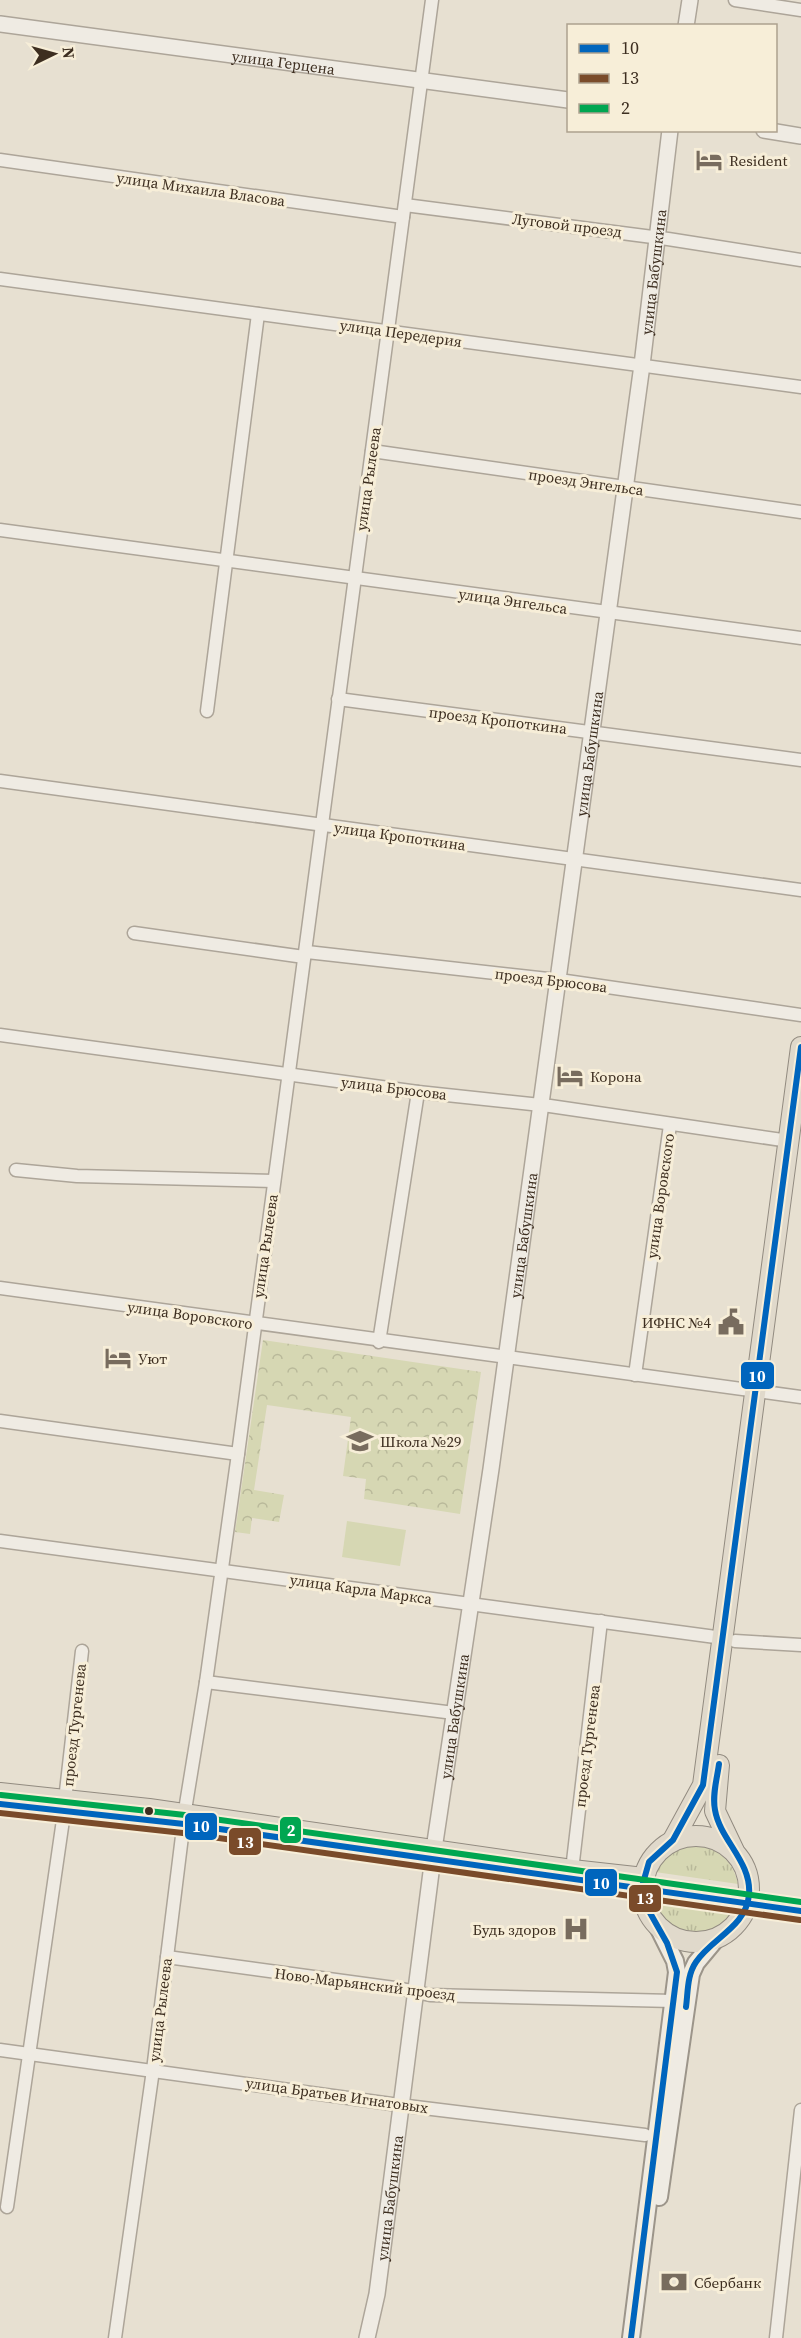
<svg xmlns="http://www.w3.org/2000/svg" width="801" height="2338" font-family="'Source Serif 4',serif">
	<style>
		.grass { fill: url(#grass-tufts) }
		.forest { fill: url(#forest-crowns) }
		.pitch { fill: #d6d7b3 }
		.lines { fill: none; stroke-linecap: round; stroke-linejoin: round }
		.minor-casing { stroke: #ada599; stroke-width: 15 }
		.tertiary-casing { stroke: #ada599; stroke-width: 18 }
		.secondary-casing { stroke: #9c958a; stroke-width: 20 }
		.primary-casing { stroke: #928b80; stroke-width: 21 }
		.trunk-casing { stroke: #928b80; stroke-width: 22 }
		.minor { stroke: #efebe3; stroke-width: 12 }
		.tertiary { stroke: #efebe3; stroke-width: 15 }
		.secondary { stroke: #efebe3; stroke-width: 16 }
		.primary { stroke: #e6e1d4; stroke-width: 18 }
		.trunk { stroke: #e0d9cb; stroke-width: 20 }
		.bus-1-casing { stroke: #f7eed8; stroke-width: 10 }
		.bus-2-casing { stroke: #f7eed8; stroke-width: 10 }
		.bus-3-casing { stroke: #f7eed8; stroke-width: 10 }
		.bus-1 { stroke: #0065bd; stroke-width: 6 }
		.bus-2 { stroke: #7a4b2a; stroke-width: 6 }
		.bus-3 { stroke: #00a651; stroke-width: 6 }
		.bus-dot { fill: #3d2e20; stroke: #f7eed8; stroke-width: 2 }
		.labels { text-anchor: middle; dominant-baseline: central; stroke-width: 6; stroke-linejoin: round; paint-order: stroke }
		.street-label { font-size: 15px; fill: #3d2e20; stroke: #f7eed8 }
		.poi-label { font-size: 15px; fill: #3d2e20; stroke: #f7eed8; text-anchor: start }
		.line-badge { stroke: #f7eed8; stroke-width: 2 }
		.badge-label { font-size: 16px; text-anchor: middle; font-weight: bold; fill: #fff }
	</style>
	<defs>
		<pattern id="grass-tufts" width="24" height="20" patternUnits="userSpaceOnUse" patternTransform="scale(1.5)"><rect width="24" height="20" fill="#d6d7b3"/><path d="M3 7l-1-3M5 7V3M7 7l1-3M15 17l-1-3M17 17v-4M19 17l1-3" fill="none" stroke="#b9b99a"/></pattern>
		<pattern id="forest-crowns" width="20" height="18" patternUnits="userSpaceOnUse" patternTransform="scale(1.5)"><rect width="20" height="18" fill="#d6d7b3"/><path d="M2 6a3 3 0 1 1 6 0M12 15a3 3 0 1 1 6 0" fill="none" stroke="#b9b99a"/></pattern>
	</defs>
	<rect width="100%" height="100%" fill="#e7e0d1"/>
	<g class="grass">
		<path d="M696,1845C719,1849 733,1861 738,1884L655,1872C665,1855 677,1847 696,1845Z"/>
		<path d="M652,1898L735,1908C710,1946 667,1940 652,1898Z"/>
	</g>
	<path class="forest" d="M263,1340L481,1372L460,1514L364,1499L366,1479L343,1476L351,1417L267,1405L254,1490L284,1495L279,1522L252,1518L250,1534L235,1532Z"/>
	<path class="pitch" d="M347,1521L406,1530L400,1566L342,1557Z"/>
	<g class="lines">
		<g class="minor-casing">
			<g id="minor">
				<path d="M735,0L801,10"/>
				<path d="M0,160L403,217"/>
				<path d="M405,205L668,239L801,260"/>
				<path d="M0,279L801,387"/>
				<path d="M372,451L801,512"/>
				<path d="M0,530L801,638"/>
				<path d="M338,699L801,760"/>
				<path d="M207,711L258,314"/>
				<path d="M0,781L801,890"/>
				<path d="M134,933L304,957L307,952L566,981L801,1015"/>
				<path d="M0,1035L418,1092L550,1106L789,1141"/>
				<path d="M16,1170L77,1176L274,1181"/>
				<path d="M0,1288L801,1397"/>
				<path d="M379,1342L418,1092"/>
				<path d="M635,1375L670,1125"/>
				<path d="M0,1421L238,1454"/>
				<path d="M0,1541L723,1638"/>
				<path d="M735,1641L801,1645"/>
				<path d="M206,1682L454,1713"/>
				<path d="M65,1800L82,1651"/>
				<path d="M572,1870L601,1621"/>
				<path d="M167,1957L402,1989L430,1995L673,2001"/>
				<path d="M0,2050L399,2105L645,2135"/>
				<path d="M7,2207L64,1813"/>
				<path d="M115,2338L153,2070L186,1804L206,1682L238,1454L432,0"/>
				<path d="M776,2338L801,2110"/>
			</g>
		</g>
		<g class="tertiary-casing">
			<g id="tertiary">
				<path id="s1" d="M0,24L568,100"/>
				<path d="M686,26L690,0"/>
				<path d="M764,130L801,136"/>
				<path id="s2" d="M367,2338L377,2294L434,1849L491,1469L642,365L670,130"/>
			</g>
		</g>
		<g class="secondary-casing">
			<g id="secondary">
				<path d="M659,2197L691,1974L696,1963L716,1939"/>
				<path d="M631,2338L677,1972L675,1961L658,1927"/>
			</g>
		</g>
		<g class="primary-casing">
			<path id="primary" d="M642,1889L801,1911"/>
		</g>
		<g class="trunk-casing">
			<g id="trunk">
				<path d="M719,1765L715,1811L734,1851"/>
				<path d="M0,1793L149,1809L572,1870L644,1878"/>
				<circle cx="696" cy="1889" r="53"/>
				<path d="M673,1840L703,1785L801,1047"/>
			</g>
		</g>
		<use href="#minor" class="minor"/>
		<use href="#tertiary" class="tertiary"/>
		<use href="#secondary" class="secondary"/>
		<use href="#primary" class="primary"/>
		<use href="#trunk" class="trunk"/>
		<g class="bus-1-casing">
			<g id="bus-1">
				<path d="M0,1804L184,1824L801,1911"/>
				<path d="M686,2007C688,1992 687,1975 696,1962C712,1938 746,1927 749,1895C752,1862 720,1840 715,1810C712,1795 717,1779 719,1764"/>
				<path d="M631,2338L677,1972L667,1943L645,1904L643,1883L649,1862L673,1840L703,1785L801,1047"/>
			</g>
		</g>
		<g class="bus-2-casing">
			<path id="bus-2" d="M0,1813L183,1833L800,1920"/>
		</g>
		<g class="bus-3-casing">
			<path id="bus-3" d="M1,1795L185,1815L801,1902"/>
		</g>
		<use href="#bus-1" class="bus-1"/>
		<use href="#bus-2" class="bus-2"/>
		<use href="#bus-3" class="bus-3"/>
	</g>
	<defs>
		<g id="hotel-bare" transform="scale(2.07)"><path d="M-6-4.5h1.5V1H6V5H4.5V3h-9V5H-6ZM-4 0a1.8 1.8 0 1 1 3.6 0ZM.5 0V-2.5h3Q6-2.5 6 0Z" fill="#786c5e" stroke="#f7eed8" stroke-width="2.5" paint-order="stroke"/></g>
		<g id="civic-bare" transform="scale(2.07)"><path d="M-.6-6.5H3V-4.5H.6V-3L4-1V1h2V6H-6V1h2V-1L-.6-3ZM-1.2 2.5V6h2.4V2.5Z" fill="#786c5e" stroke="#f7eed8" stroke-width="2.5" paint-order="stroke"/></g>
		<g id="school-bare" transform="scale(2.07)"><path d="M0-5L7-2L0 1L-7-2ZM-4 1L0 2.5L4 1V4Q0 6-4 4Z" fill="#786c5e" stroke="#f7eed8" stroke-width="2.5" paint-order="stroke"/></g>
		<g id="hospital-bare" transform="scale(2.07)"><path d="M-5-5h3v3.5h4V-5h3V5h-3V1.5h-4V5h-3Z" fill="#786c5e" stroke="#f7eed8" stroke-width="2.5" paint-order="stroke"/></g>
		<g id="bank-bare" transform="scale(2.07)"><path d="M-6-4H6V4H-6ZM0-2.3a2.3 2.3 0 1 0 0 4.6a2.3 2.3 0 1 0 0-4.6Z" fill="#786c5e" stroke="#f7eed8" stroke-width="2.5" paint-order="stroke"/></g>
	</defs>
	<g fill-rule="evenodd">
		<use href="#hotel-bare" x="709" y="160"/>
		<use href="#hotel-bare" x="570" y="1076"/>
		<use href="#civic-bare" x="731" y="1322"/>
		<use href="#hotel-bare" x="118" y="1358"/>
		<use href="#school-bare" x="360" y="1441"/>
		<use href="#hospital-bare" x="576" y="1929"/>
		<use href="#bank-bare" x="674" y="2282"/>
	</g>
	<circle class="bus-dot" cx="149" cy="1811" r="5"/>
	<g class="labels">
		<g class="street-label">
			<text stroke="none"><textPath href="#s1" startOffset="286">улица Герцена</textPath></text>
			<text transform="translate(201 189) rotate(8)">улица Михаила Власова</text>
			<text transform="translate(567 225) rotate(7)">Луговой проезд</text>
			<text stroke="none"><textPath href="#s2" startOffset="2086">улица Бабушкина</textPath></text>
			<text transform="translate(401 333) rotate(8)">улица Передерия</text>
			<text transform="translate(368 479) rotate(-82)">улица Рылеева</text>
			<text transform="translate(586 482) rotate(8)">проезд Энгельса</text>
			<text transform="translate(513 601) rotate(8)">улица Энгельса</text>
			<text transform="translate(498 720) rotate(7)">проезд Кропоткина</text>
			<text stroke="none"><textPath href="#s2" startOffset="1600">улица Бабушкина</textPath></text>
			<text transform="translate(400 836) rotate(8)">улица Кропоткина</text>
			<text transform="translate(551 980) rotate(7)">проезд Брюсова</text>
			<text transform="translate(394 1088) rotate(7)">улица Брюсова</text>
			<text transform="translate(660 1196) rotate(-82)">улица Воровского</text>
			<text stroke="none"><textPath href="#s2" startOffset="1114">улица Бабушкина</textPath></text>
			<text transform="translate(265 1246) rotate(-82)">улица Рылеева</text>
			<text transform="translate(190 1315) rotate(8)">улица Воровского</text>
			<text transform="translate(361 1589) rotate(8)">улица Карла Маркса</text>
			<text stroke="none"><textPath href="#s2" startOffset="628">улица Бабушкина</textPath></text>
			<text transform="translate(74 1725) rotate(-84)">проезд Тургенева</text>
			<text transform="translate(587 1746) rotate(-83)">проезд Тургенева</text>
			<text transform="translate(365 1984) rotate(7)">Ново-Марьянский проезд</text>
			<text transform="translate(160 2010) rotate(-83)">улица Рылеева</text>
			<text transform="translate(337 2095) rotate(8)">улица Братьев Игнатовых</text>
			<text stroke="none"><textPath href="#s2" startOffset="142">улица Бабушкина</textPath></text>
		</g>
		<g class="poi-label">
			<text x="729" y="160">Resident</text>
			<text x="590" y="1076">Корона</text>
			<text x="711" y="1322" text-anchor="end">ИФНС №4</text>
			<text x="138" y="1358">Уют</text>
			<text x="380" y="1441">Школа №29</text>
			<text x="556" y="1929" text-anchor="end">Будь здоров</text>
			<text x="694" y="2282">Сбербанк</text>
		</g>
	</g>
	<g class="line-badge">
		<rect x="740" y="1361" width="35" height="29" rx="6" fill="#0065bd"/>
		<rect x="184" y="1812" width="34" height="29" rx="6" fill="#0065bd"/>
		<rect x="279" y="1816" width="23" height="28" rx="6" fill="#00a651"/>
		<rect x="228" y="1827" width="34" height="29" rx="6" fill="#7a4b2a"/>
		<rect x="584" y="1868" width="34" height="29" rx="6" fill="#0065bd"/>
		<rect x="628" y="1884" width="34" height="29" rx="6" fill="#7a4b2a"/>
	</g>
	<g class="badge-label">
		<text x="757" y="1382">10</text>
		<text x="201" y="1832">10</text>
		<text x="291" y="1836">2</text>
		<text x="245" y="1848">13</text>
		<text x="601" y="1889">10</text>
		<text x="645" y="1904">13</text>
	</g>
	<rect x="567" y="24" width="210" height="108" fill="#f7eed8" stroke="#ada18e" stroke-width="1.5"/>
	<rect x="579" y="44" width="30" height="9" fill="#0065bd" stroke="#ada18e" stroke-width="1.5"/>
	<text x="621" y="54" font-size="18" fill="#3d2e20">10</text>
	<rect x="579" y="74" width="30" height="9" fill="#7a4b2a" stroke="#ada18e" stroke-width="1.5"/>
	<text x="621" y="84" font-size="18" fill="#3d2e20">13</text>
	<rect x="579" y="104" width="30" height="9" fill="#00a651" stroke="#ada18e" stroke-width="1.5"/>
	<text x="621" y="114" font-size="18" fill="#3d2e20">2</text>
	<g transform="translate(54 54) rotate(85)" stroke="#f7eed8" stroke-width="4.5" paint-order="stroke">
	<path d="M0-4.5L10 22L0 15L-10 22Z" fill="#3d2e20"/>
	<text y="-9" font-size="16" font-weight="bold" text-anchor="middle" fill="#3d2e20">N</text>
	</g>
</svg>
